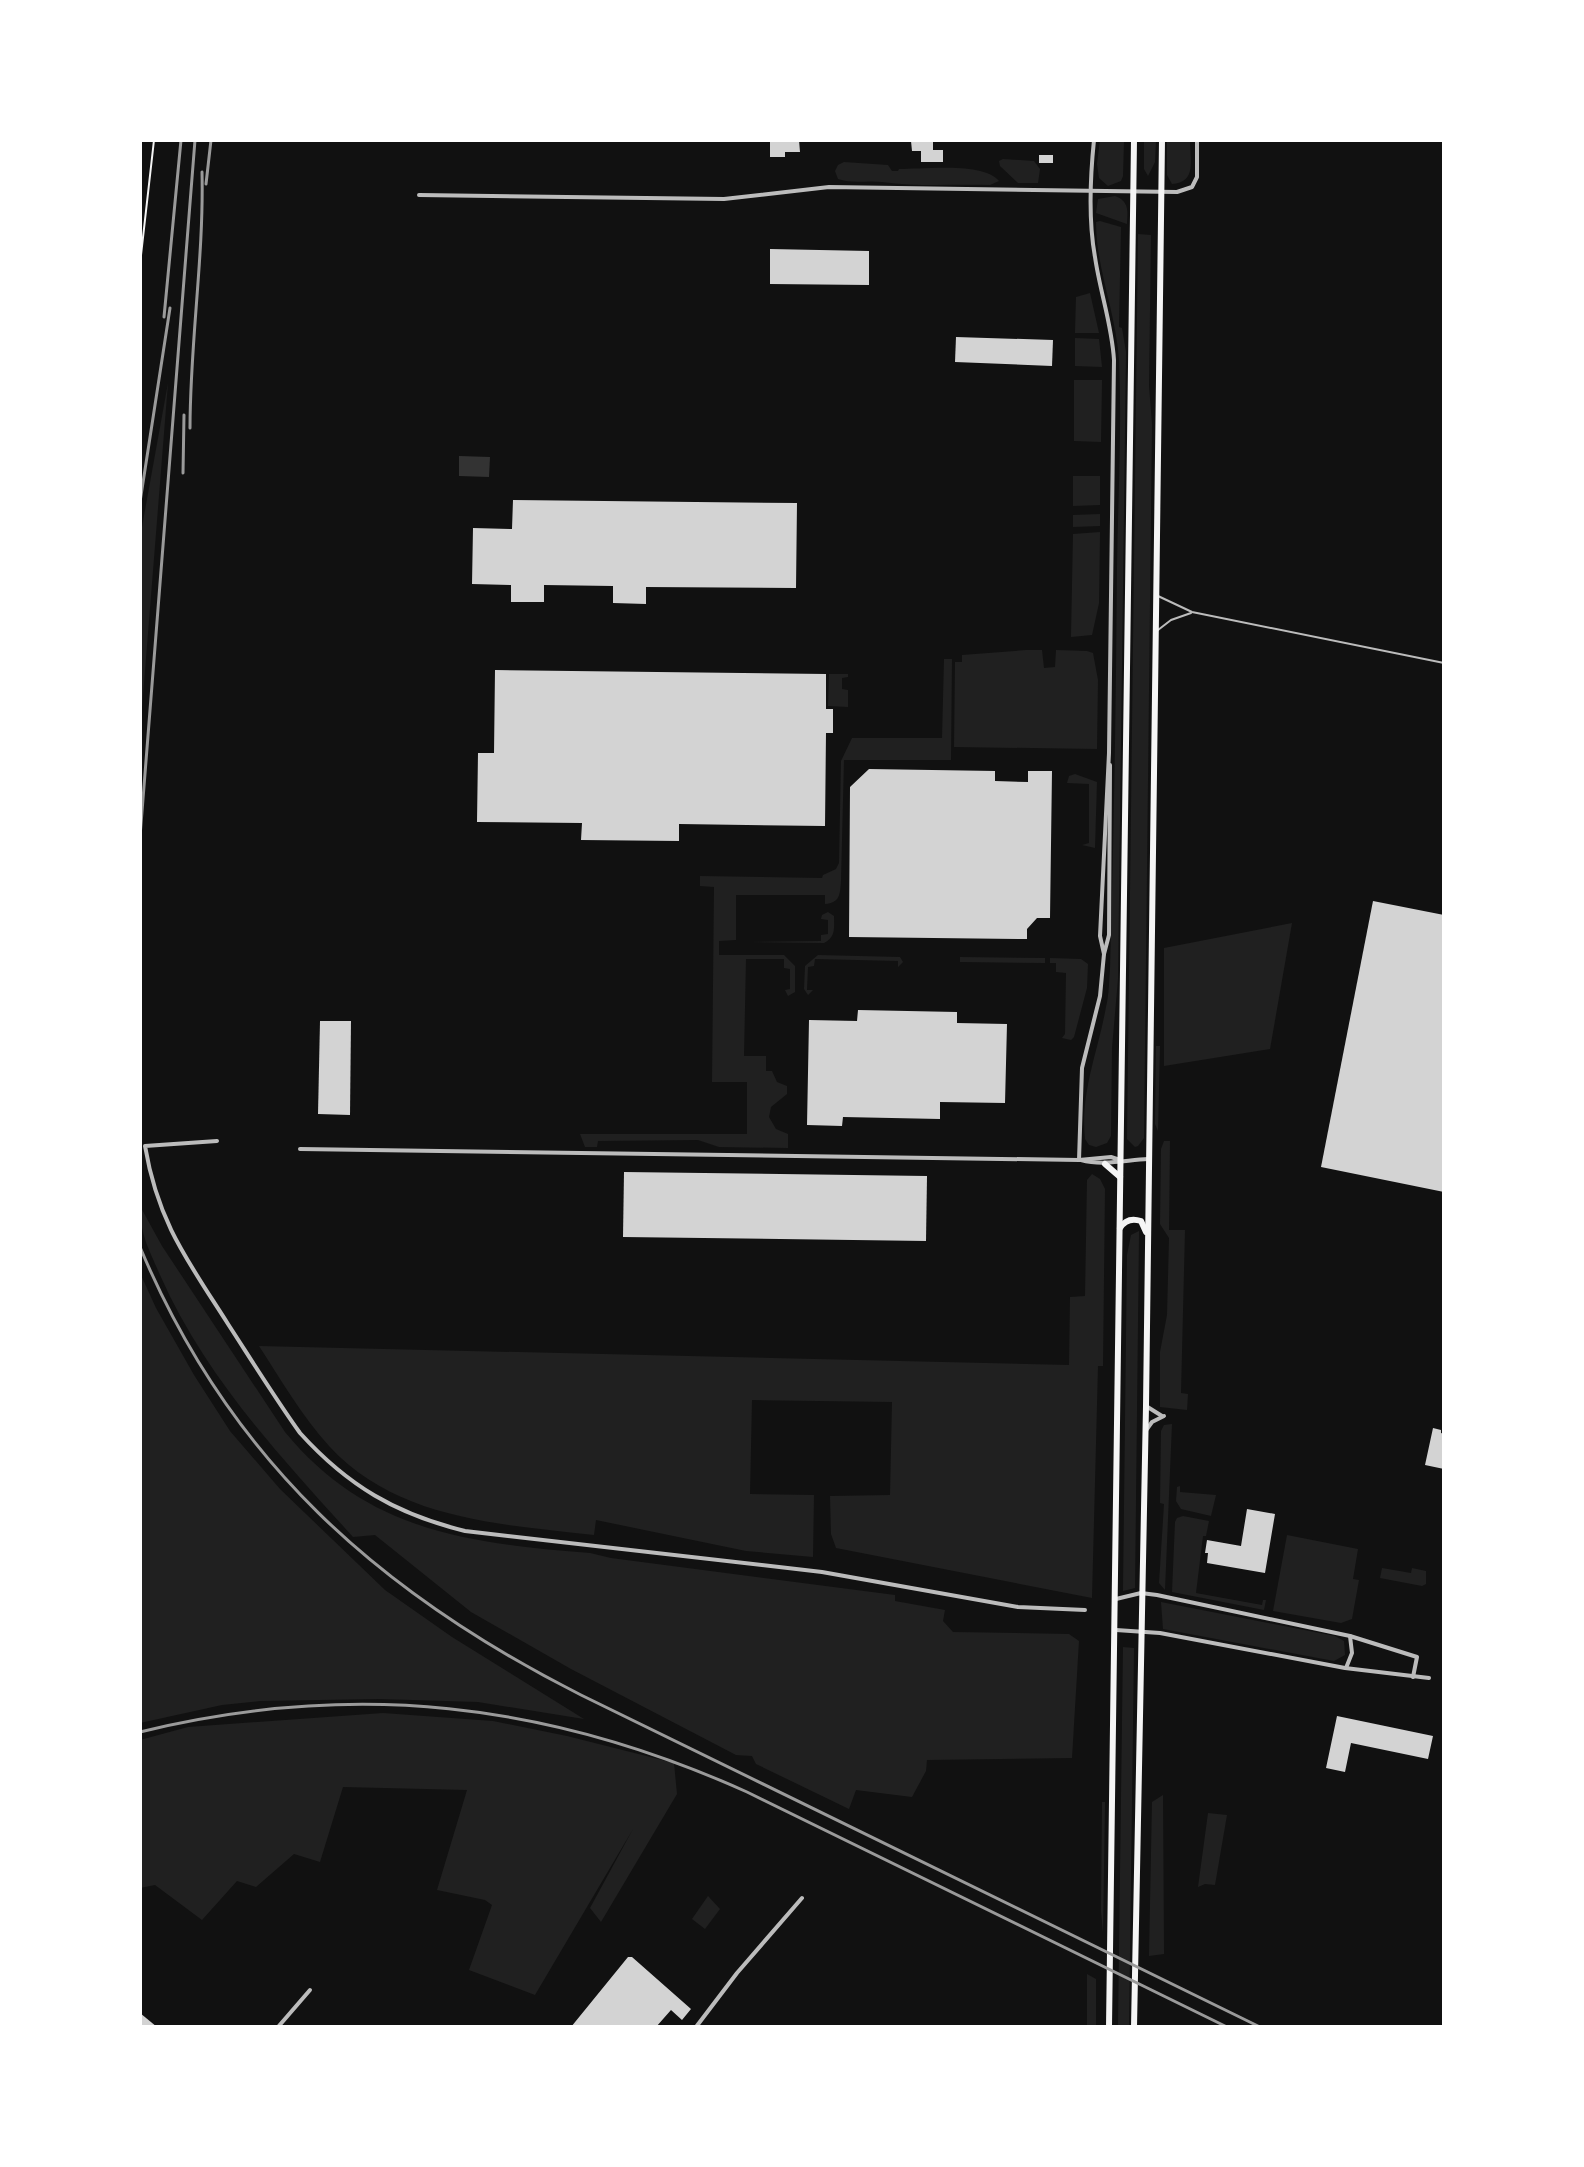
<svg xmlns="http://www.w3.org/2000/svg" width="1584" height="2167" font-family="'IBM Plex Sans',sans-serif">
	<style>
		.green { fill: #202020 }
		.water { fill: #333 }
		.building { fill: #d3d3d3 }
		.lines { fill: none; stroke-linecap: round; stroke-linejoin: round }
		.path { stroke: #f5f5f5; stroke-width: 2 }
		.service { stroke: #bcbcbc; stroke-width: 2 }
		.minor { stroke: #bcbcbc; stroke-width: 4 }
		.secondary { stroke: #f5f5f5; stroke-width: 6 }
		.rail { stroke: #9a9a9a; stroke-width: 3 }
	</style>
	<rect width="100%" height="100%" fill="#111"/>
	<g class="green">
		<path d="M1100,140H1124L1123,176L1121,181L1108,186L1099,178L1097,164Z"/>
		<path d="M1144,140H1156L1155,162L1148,176L1144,169Z"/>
		<path d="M1167,140H1190C1190,161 1197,182 1172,184L1167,175Z"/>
		<path d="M1003,159L1034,161L1040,169L1038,183H1018L1000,166L999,161Z"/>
		<path d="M844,162L888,165L892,171H898L899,169C923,169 984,162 999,181L990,185C954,184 917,187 882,182C868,180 852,184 838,179L835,171L838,165Z"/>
		<path d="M1115,196C1129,201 1128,211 1127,224L1096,213L1098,199Z"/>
		<path d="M1100,221L1121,227L1119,327L1122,328L1126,352L1118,979L1112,1048L1111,1136L1107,1143L1096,1147L1089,1145L1085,1139C1080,1092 1098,1052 1106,1007C1109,995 1109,982 1110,969C1114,835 1116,701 1117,567C1118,498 1122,428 1119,360C1116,313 1096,268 1096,222Z"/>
		<path d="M1138,234L1151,235L1149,386L1152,424L1144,1138L1138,1146L1135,1147L1127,1139Z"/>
		<path d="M1090,293L1099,333H1075L1076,297Z"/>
		<path d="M1075,338L1099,339L1102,367L1075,366Z"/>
		<path d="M1074,380H1102L1101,442L1074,441Z"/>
		<path d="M168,383L140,733V538Z"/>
		<path d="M1073,476H1100V505L1073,506Z"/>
		<path d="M1100,514V526L1073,527V515Z"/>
		<path d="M1100,532L1099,603L1092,635L1071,637L1073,534Z"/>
		<path d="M1026,650H1042L1044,668L1055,667L1056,650L1087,651L1093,653L1098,680L1097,749L954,747L955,662H962V655Z"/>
		<path d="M944,659H952L951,760H844L841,881C840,894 840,903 825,904V895H736V940L719,941V955H784L795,966V992L788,996L785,990L790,989V969L784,968V959H746L744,1056H766V1071H772L777,1082L787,1086V1094L771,1107L769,1117L776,1129L788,1134V1148L719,1147L698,1140L598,1141L597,1147H585L580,1134H747V1082H712L714,887L700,886V876L822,878L823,875L836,869L839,863L841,761L852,738H942Z"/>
		<path d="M829,674H848V677L842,678V689L848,690V707L828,706Z"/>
		<path d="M1075,774L1097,782L1095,848L1082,845L1089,843V784L1067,783L1069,776Z"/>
		<path d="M828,912L834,916C834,928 836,937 824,943L748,942L821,941V935L828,934V920L821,919L822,915Z"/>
		<path d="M1292,923L1270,1049L1164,1066V948Z"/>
		<path d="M818,955L900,957L903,962L898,967V961L815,959L814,966L808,967L807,990H813L808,995L804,989L805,966Z"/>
		<path d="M960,957L1045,958V963L960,962Z"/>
		<path d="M1050,958L1081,959L1088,964L1087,988L1074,1037L1071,1040L1062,1038L1065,1034L1066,973L1056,972V963H1050Z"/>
		<path d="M1156,1046H1160L1158,1131L1155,1124Z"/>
		<path d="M1164,1141H1170L1169,1230H1185L1181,1393L1188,1394L1187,1410L1160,1407V1352L1167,1315L1169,1238L1160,1224L1161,1149Z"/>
		<path d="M1092,1174L1100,1179L1105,1189L1103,1366H1098L1092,1598L836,1548L831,1534L830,1496L890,1495L892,1402L752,1400L750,1494L814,1495L813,1557L746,1551L596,1520L594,1535C500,1524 397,1520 329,1446C302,1416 281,1380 259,1346L1069,1365L1070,1297L1085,1296L1087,1180Z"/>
		<path d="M140,1206L162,1246L285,1432C367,1532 469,1543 590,1553L611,1558L895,1595V1601L945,1610L943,1621L953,1632L1069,1634L1079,1641L1072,1758L927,1760L926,1771L912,1797L856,1790L849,1809L756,1764L752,1756L736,1755L571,1669L471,1612L375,1535L353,1537C280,1456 205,1377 160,1275C149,1249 140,1235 140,1206Z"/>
		<path d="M1139,1231L1135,1588L1123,1591L1127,1255L1131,1235Z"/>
		<path d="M140,1273L156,1308L194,1375L230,1431L280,1489L385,1590L452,1637L584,1719L478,1702L379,1699L260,1701L222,1705L140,1723Z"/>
		<path d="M1172,1424L1165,1590L1159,1583L1164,1504L1160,1503L1161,1431L1164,1425Z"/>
		<path d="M1180,1486V1492L1216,1495L1211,1516L1181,1509L1176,1501L1177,1487Z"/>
		<path d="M1183,1516L1209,1521L1206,1536H1203L1196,1593L1262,1605L1263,1600H1266L1264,1610L1172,1592L1175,1522L1177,1518Z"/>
		<path d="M1287,1535L1358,1549L1353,1579L1359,1580L1352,1619L1341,1623L1273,1611Z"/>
		<path d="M1382,1568L1411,1573L1412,1568L1426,1571V1584L1422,1586L1380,1578Z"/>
		<path d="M1161,1602L1335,1636L1344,1641L1345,1655L1334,1661L1163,1629Z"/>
		<path d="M1123,1647L1134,1648L1129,2027H1118Z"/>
		<path d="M383,1713L493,1721L567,1736L674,1763L677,1794L601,1922L590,1908L633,1829L535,1995L469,1970L492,1905L485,1900L437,1890L467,1790L343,1787L320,1862L294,1854L256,1887L237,1881L202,1920L155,1885L140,1888V1740L188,1727Z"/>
		<path d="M1163,1795L1164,1954L1149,1956L1152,1802Z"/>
		<path d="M1102,1802H1105L1103,1933L1101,1911Z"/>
		<path d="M1208,1813L1227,1815L1215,1885L1205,1884L1198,1887Z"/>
		<path d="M708,1896L720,1909L705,1929L692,1919Z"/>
		<path d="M1087,1974L1096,1979V2027H1087Z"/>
	</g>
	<path class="water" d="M459,456L490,457L489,477L459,476Z"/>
	<g class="building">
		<path d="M770,140H799L800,152H785V157H770Z"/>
		<path d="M911,141H933V150H943V162H921V151H912Z"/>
		<rect x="1039" y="155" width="14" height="8"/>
		<path d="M770,249L869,251V285L770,284Z"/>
		<path d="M956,337L1053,340L1052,366L955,362Z"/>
		<path d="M513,500L797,503L796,588L646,587V604L613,603V586L544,585V602H511V585L472,584L473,528L512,529Z"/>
		<path d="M495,670L826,674V709H833V733H826L825,826L679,824V841L581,840L582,823L477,822L478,753H494Z"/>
		<path d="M869,769L995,771V781L1028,782V771H1052L1050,918H1037L1027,929V939L849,937L850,787Z"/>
		<path d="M1373,901L1444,915V1192L1321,1167Z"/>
		<path d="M858,1010L957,1012V1023L1007,1024L1005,1103L940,1102V1119L843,1117L842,1126L807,1125L809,1020L857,1021Z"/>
		<path d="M320,1021H351L350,1115L318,1114Z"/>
		<path d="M624,1172L927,1176L926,1241L623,1237Z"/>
		<path d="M1433,1428L1441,1430V1433L1444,1434V1469L1425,1465Z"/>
		<path d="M1247,1509L1275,1514L1265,1573L1207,1563L1208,1553H1205L1207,1540L1241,1546Z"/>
		<path d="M1337,1716L1433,1736L1428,1759L1351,1743L1345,1772L1326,1768Z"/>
		<path d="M628,1957H632L691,2009L682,2020L671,2010L656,2027H571Z"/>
		<path d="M140,2013L157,2027H140Z"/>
	</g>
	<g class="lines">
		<path class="path" d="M140,264L154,140"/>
		<g class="service">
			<path d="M1158,596L1192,612L1444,663"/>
			<path d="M1158,630L1171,620L1191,613"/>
		</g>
		<g class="minor">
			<path d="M1094,140C1090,179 1088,219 1095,257C1100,292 1112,325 1114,360L1109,753L1100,936L1104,954"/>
			<path d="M419,195L724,199L829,187L1177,192L1192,187L1197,177V140"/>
			<path d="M217,1141L145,1146C158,1223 188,1261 228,1324C252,1361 275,1398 300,1433C348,1486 396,1514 465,1531L822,1572L1018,1607L1085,1610"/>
			<path d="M300,1149L1079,1160L1111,1157L1120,1160"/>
			<path d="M1079,1160L1082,1068L1100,996L1104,954L1109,935L1110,765"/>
			<path d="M1081,1160C1103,1166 1126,1160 1148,1159"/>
			<path d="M1146,1406L1162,1416"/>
			<path d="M1147,1429L1152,1422L1164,1416"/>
			<path d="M1116,1599L1141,1593L1157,1595L1350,1636L1417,1657L1413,1677"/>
			<path d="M1116,1630L1160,1633L1345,1668L1429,1678"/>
			<path d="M1346,1668L1352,1653L1350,1636"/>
			<path d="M278,2027L310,1990"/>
			<path d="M696,2027L737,1973L802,1898"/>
		</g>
		<g class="secondary">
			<path d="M1105,1164L1120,1177"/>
			<path d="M1120,1228C1125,1220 1132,1218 1141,1221L1146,1232"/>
			<path d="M1109,2027L1134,140"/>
			<path d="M1134,2027L1146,1406L1162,140"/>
		</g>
		<g class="rail">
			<path d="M206,184L211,140"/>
			<path d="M164,317L181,140"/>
			<path d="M190,428C190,342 204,257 202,172"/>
			<path d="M183,473L184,415"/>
			<path d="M140,502L170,308"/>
			<path d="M140,837L195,140"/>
			<path d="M140,1247C229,1460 379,1593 581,1695L1260,2027"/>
			<path d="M140,1732C353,1680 548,1702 747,1792L1227,2027"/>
		</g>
	</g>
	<rect width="1584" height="2167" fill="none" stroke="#ffffff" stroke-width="284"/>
</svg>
